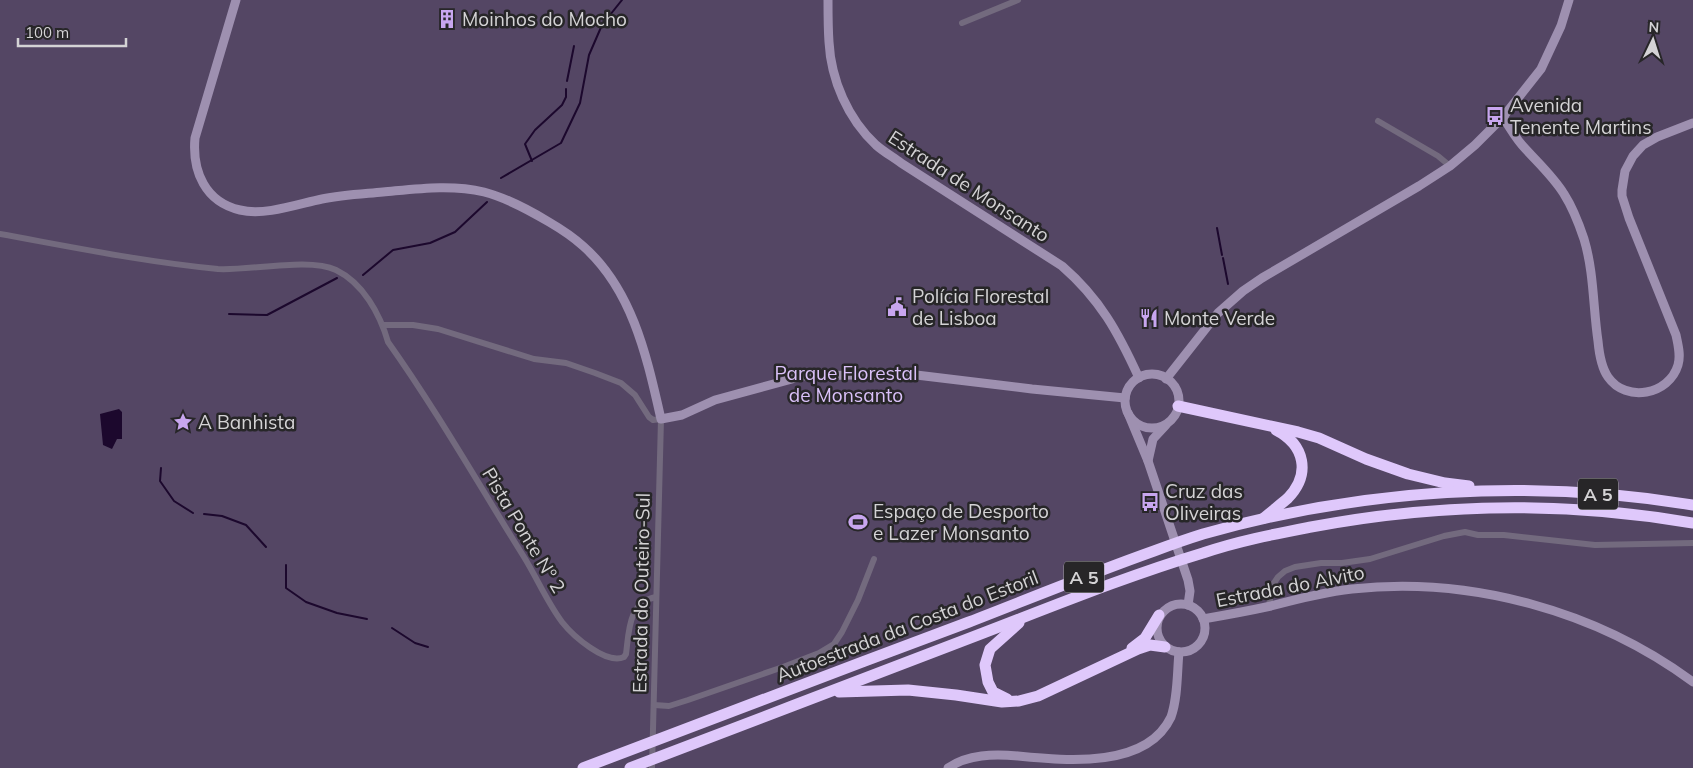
<svg xmlns="http://www.w3.org/2000/svg" width="1693" height="768" font-family="Mulish,sans-serif">
	<style>
		.park { fill: #544664 }
		.water { fill: #1c082d }
		.lines { fill: none; stroke-linecap: round; stroke-linejoin: round }
		.stream { stroke: #1c082d; stroke-width: 2 }
		.street { stroke: #736a7e; stroke-width: 6 }
		.secondary { stroke: #9e90b0; stroke-width: 9 }
		.highway { stroke: #dfc8fb; stroke-width: 11 }
		.labels { text-anchor: middle; dominant-baseline: central; stroke-width: 5; stroke-linejoin: round; paint-order: stroke }
		.shield { fill: #272628; stroke: #a09fa1; stroke-width: 1 }
		.shield-label { font-size: 18px; font-weight: bold; fill: #d4d3d5 }
		.poi-label { font-size: 19px; fill: #d4d3d5; stroke: #272628; text-anchor: start }
		.street-label { font-size: 19px; fill: #d4d3d5; stroke: #272628 }
		.park-label { font-size: 19px; fill: #dac1f9; stroke: #272628 }
	</style>
	<rect width="100%" height="100%" fill="#272628"/>
	<rect class="park" x="0" y="0" width="1693" height="768"/>
	<path class="water" d="M119,409L122,412V439H117L112,449L103,445L100,414Z"/>
	<g class="lines">
		<g class="stream">
			<path d="M567,81L574,46"/>
			<path d="M532,161L525,144L535,130L562,105L566,97V89"/>
			<path d="M501,178L561,143L580,103L589,55L602,25L622,0"/>
			<path d="M1217,228L1222,255"/>
			<path d="M1223,258L1228,284"/>
			<path d="M363,275L393,250L430,243L455,232L487,202"/>
			<path d="M229,314L267,315L337,278"/>
			<path d="M161,468L160,481L174,501L193,513"/>
			<path d="M204,514L222,516L246,525L266,547"/>
			<path d="M286,565V588L306,602L337,613L367,619"/>
			<path d="M392,628L415,643L428,647"/>
		</g>
		<g class="street">
			<path d="M962,23L1018,0"/>
			<path d="M1378,121L1438,156L1450,166"/>
			<path d="M0,234C72,247 145,262 218,269C250,271 309,257 336,270C363,283 380,314 388,342C437,411 479,485 524,557C537,578 547,602 562,622C573,636 606,665 624,657L626,654C629,632 628,602 656,597"/>
			<path d="M383,325H413L438,329L534,359L566,363L595,373L621,383L635,395L649,417L653,420L661,419L652,768"/>
			<path d="M1269,606L1272,586L1278,577L1285,571L1295,567L1321,563H1342L1370,559L1444,536L1465,532L1478,535H1504L1595,545L1693,543"/>
			<path d="M654,705L669,706L688,700L783,667L819,653L834,644L842,632L858,600L874,559"/>
		</g>
		<g class="secondary">
			<path d="M236,0L195,138C192,171 205,202 240,210C265,216 298,204 322,199C342,195 362,194 383,192C416,189 451,184 484,192C507,198 529,210 549,222C561,229 573,237 583,246C633,290 647,358 661,419L682,415L715,400L803,376L908,374L1032,389L1125,398"/>
			<path d="M828,0C828,14 828,28 829,42C831,80 848,119 876,145C884,152 893,157 901,163L1062,266C1100,299 1118,332 1139,378"/>
			<path d="M1503,117C1509,127 1515,137 1522,145C1536,161 1553,176 1564,194C1573,208 1579,224 1584,239C1594,272 1593,307 1598,341C1599,352 1601,367 1608,377C1626,403 1669,395 1678,365C1681,355 1678,345 1676,335L1629,218L1622,196V190L1625,171L1633,156L1643,145L1657,137L1693,123"/>
			<circle cx="1152" cy="401" r="27"/>
			<path d="M1166,379L1218,313L1243,291L1262,278L1419,186L1450,166L1475,145L1503,117L1541,69L1561,26L1569,0"/>
			<path d="M1128,413L1148,461L1188,580L1190,591L1188,605"/>
			<path d="M1148,461L1153,439L1166,425"/>
			<circle cx="1181" cy="628" r="24"/>
			<path d="M1203,619C1226,615 1248,611 1271,606C1297,599 1325,592 1352,589C1471,576 1597,611 1693,682"/>
			<path d="M948,768C968,754 994,754 1018,756C1069,761 1147,768 1171,717C1178,697 1177,673 1179,652"/>
		</g>
		<g class="highway">
			<path d="M1178,406L1298,432L1319,438L1366,459L1408,474L1445,483L1469,486"/>
			<path d="M1264,518C1272,511 1280,505 1288,498C1311,474 1305,445 1276,430"/>
			<path d="M1132,648L1145,638L1159,615"/>
			<path d="M839,692L908,690L956,695L1002,702L1019,701L1038,696L1138,649L1150,645L1165,647"/>
			<path d="M1007,699L993,692L988,682L985,665L990,649L1019,623"/>
			<path d="M583,768C711,719 840,670 969,622C1031,598 1092,573 1154,551C1170,545 1187,539 1203,534C1362,489 1531,478 1693,505"/>
			<path d="M630,768C739,726 848,685 957,643C1039,612 1120,578 1203,553C1238,541 1275,534 1311,527C1438,503 1566,501 1693,523"/>
		</g>
	</g>
	<defs>
		<g id="building-bare" transform="scale(1.5)"><path d="M-4-6H4V6H1V3H-1V6H-4ZM-2.5-4.3h1.7v1.8h-1.7ZM.8-4.3h1.7v1.8H.8ZM-2.5-1h1.7V.8h-1.7ZM.8-1h1.7V.8H.8Z" fill="#c8a6ef" stroke="#272628" stroke-width="2.5" paint-order="stroke"/></g>
		<g id="bus-bare" transform="scale(1.5)"><path d="M-5-6H5V4H4V6H2V4H-2V6H-4V4H-5ZM-3.5-4V0h7V-4ZM-3.5 1.2v1.5H-2V1.2ZM2 1.2v1.5H3.5V1.2Z" fill="#c8a6ef" stroke="#272628" stroke-width="2.5" paint-order="stroke"/></g>
		<g id="civic-bare" transform="scale(1.5)"><path d="M-.6-6.5H3V-4.5H.6V-3L4-1V1h2V6H-6V1h2V-1L-.6-3ZM-1.2 2.5V6h2.4V2.5Z" fill="#c8a6ef" stroke="#272628" stroke-width="2.5" paint-order="stroke"/></g>
		<g id="restaurant-bare" transform="scale(1.5)"><path d="M-5-6h1v4h1v-4h1v4h1v-4h1v5L-1.5 .5V6h-2V.5L-5-1ZM5-6V6H3V1.5H1.5Q1.5-4 5-6Z" fill="#c8a6ef" stroke="#272628" stroke-width="2.5" paint-order="stroke"/></g>
		<g id="sight-bare" transform="scale(1.5)"><path d="M0-6L1.8-2.2L6-1.7L2.9 1.2L3.7 5.4L0 3.3L-3.7 5.4L-2.9 1.2L-6-1.7L-1.8-2.2Z" fill="#c8a6ef" stroke="#272628" stroke-width="2.5" paint-order="stroke"/></g>
		<g id="stadium-bare" transform="scale(1.5)"><path d="M0-5a6.5 5 0 1 0 0 10a6.5 5 0 1 0 0-10ZM-3.5-1.8h7v3.6h-7Z" fill="#c8a6ef" stroke="#272628" stroke-width="2.5" paint-order="stroke"/></g>
	</defs>
	<g fill-rule="evenodd">
		<use href="#building-bare" x="447" y="19"/>
		<use href="#bus-bare" x="1495" y="116"/>
		<use href="#civic-bare" x="897" y="307"/>
		<use href="#restaurant-bare" x="1149" y="318"/>
		<use href="#sight-bare" x="183" y="422"/>
		<use href="#bus-bare" x="1150" y="502"/>
		<use href="#stadium-bare" x="858" y="522"/>
	</g>
	<g class="labels">
		<g class="shield">
			<rect x="1578" y="478.5" width="40" height="31" rx="4"/>
			<rect x="1064" y="561.5" width="40" height="31" rx="4"/>
		</g>
		<g class="shield-label">
			<text x="1598" y="494">A 5</text>
			<text x="1084" y="577">A 5</text>
		</g>
		<g class="poi-label">
			<text x="462" y="19">Moinhos do Mocho</text>
			<text x="1510" y="105">Avenida<tspan x="1510" dy="22">Tenente Martins</tspan></text>
			<text x="912" y="296">Polícia Florestal<tspan x="912" dy="22">de Lisboa</tspan></text>
			<text x="1164" y="318">Monte Verde</text>
			<text x="198" y="422">A Banhista</text>
			<text x="1165" y="491">Cruz das<tspan x="1165" dy="22">Oliveiras</tspan></text>
			<text x="873" y="511">Espaço de Desporto<tspan x="873" dy="22">e Lazer Monsanto</tspan></text>
		</g>
		<g class="street-label">
			<text transform="translate(969 186) rotate(33)">Estrada de Monsanto</text>
			<text transform="translate(524 530) rotate(59)">Pista Ponte Nº 2</text>
			<text transform="translate(1290 586) rotate(-11)">Estrada do Alvito</text>
			<text transform="translate(641 593) rotate(-89)">Estrada do Outeiro-Sul</text>
			<text transform="translate(907 626) rotate(-21)">Autoestrada da Costa do Estoril</text>
		</g>
		<g class="park-label">
			<text x="846" y="373">Parque Florestal<tspan x="846" dy="22">de Monsanto</tspan></text>
		</g>
	</g>
	<g transform="translate(1653 40) rotate(4)" stroke="#272628" stroke-width="4" paint-order="stroke">
	<path d="M0-4L9 19L0 12L-9 19Z" fill="#d4d3d5"/>
	<text y="-8" font-size="14" font-weight="bold" text-anchor="middle" fill="#d4d3d5">N</text>
	</g>
	<path d="M18 38v8h108v-8" fill="none" stroke="#d4d3d5" stroke-width="2.5"/>
	<text x="25" y="38" font-size="15" fill="#d4d3d5" stroke="#272628" stroke-width="4" paint-order="stroke">100 m</text>
</svg>
